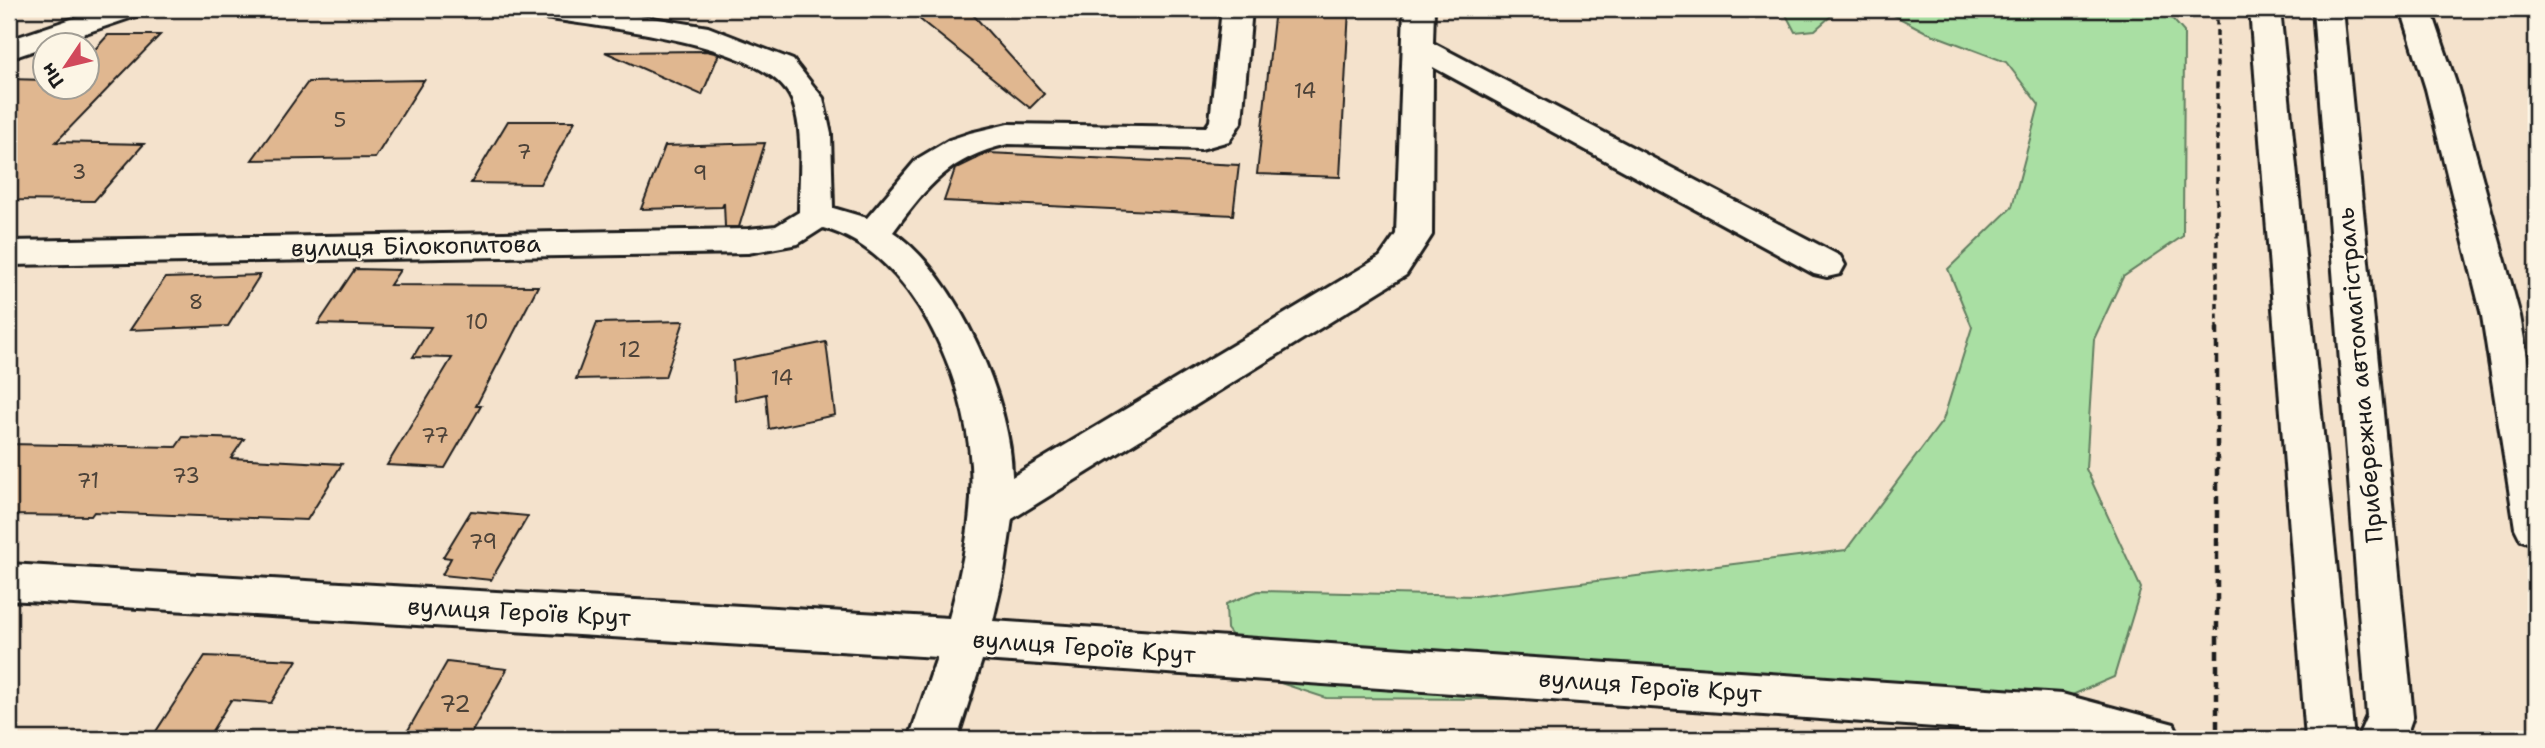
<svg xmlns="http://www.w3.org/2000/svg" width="2545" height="748" font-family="'Shantell Sans',sans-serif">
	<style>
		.green { fill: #a9dfa3; stroke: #627e60; stroke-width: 2 }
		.building { fill: #e0b790; stroke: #1c1c1c; stroke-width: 2 }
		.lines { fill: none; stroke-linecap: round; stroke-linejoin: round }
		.minor-casing { stroke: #1c1c1c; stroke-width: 6 }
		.major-casing { stroke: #1c1c1c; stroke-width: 6 }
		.path-far1 { stroke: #1c1c1c; stroke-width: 3.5; stroke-dasharray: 6 4.5; stroke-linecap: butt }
		.path { stroke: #1c1c1c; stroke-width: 4.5; stroke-dasharray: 8 6; stroke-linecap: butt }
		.minor { fill: #fcf5e5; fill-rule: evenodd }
		.major { fill: #fcf5e5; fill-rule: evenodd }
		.labels { text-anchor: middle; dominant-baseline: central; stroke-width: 5; stroke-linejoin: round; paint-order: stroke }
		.number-label { font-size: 21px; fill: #4d4339 }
		.street-label { font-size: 24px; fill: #1c1c1c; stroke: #fcf5e5 }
		.near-number-label { font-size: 24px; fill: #4d4339 }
	</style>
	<rect width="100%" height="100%" fill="#f4e2cc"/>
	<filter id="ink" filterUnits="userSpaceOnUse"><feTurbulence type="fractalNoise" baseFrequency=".0143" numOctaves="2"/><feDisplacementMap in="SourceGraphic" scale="14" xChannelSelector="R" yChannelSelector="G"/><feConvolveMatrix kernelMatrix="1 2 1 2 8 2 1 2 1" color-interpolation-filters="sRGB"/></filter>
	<g filter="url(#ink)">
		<g class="green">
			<path d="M1783,9H1839L1815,30L1795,32Z"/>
			<path d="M1873,9H2164L2184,32L2183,236L2123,277L2094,339L2086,469L2141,588L2114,677L2056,702L1326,698L1265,678L1227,629L1226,604L1258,591L1475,596L1846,550L1943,420L1972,327L1948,269L2012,207L2039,105L2006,62L1926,32L1886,11Z"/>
		</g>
		<g class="building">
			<path d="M907,9H968L1044,94L1030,108Z"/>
			<path d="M1275,9H1349L1340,177L1257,174Z"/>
			<path d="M108,35H160L56,142L144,144L94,201L9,200V79L46,80V88H88V57Z"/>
			<path d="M706,51L719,54L702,95L605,52Z"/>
			<path d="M424,80L375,158L252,160L308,82Z"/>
			<path d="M508,121H575L540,184L471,183Z"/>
			<path d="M765,143L739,227H725L724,203L722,207L641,209L665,146Z"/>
			<path d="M988,153L1239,165L1233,215L944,201L955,169Z"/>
			<path d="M355,269L400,270L390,285L538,286L476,406H481L445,468L387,465L452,358L413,357L431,327L318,324Z"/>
			<path d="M260,275L228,326L130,330L165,278Z"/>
			<path d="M684,321L665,377L576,379L597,323Z"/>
			<path d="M826,342L835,415L769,429L766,394L735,401L733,361Z"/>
			<path d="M183,437L244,439L231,458L342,464L307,520L94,512L91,516L9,515V444L176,447Z"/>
			<path d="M471,511L528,516L491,580L442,575L451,558L443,557Z"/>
			<path d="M205,656L297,660L271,703L231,700L207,739H151Z"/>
			<path d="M447,662L507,669L468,739H403Z"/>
		</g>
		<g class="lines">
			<g class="minor-casing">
				<g id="minor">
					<path d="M101,9H144L139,15L9,59V40Z"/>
					<path d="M530,9H597L708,27L793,60L823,98L831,134L833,208L867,218L917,159L949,140L970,133L1008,124L1206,127L1210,121L1222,9H1252L1242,121L1229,141L1201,149L1008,144C949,158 928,185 893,232C956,274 1013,403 1012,477L1380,257L1396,234L1404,9H1434L1433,43L1840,256L1845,265L1840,274L1827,277L1814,274L1433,67L1432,235L1406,275L1012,519L1004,573L993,621L2062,694L2174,724L2181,739H2074L2062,736L982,660L957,739H909L937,657L9,600V564L949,618C962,569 974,517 971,465C966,380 914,252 823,228L798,244L748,253L9,265V241L748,229L776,226L799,212C799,177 805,133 792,100C767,42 603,28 545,18L535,15Z"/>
				</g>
			</g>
			<g class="major-casing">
				<g id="major">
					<path d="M2250,9H2280L2354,739H2306Z"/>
					<path d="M2313,9H2343L2413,716L2405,739H2357L2367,716Z"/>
					<path d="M2401,9H2431L2458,89L2520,316L2536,410V545L2521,540L2515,528L2482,316L2426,89Z"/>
				</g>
			</g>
			<path class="path-far1" d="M2217,9V329"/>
			<path class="path" d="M2217,328V739"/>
			<use href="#minor" class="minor"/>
			<use href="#major" class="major"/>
		</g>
	</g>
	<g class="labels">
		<g class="number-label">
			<text x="1305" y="91">14</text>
			<text x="340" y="120">5</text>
			<text x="524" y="152">7</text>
			<text x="79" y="172">3</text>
			<text x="700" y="173">9</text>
			<text x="196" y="302">8</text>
			<text x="477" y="322">10</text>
			<text x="630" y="350">12</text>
			<text x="782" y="378">14</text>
			<text x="435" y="436">77</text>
			<text x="186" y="476">73</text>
			<text x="88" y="481">71</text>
			<text x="483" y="542">79</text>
		</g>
		<g class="street-label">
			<text transform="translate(416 246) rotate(-1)">вулиця Білокопитова</text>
			<text transform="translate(2360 375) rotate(-95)">Прибережна автомагістраль</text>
			<text transform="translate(519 612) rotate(3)">вулиця Героїв Крут</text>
			<text transform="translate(1084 647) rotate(4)">вулиця Героїв Крут</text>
			<text transform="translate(1650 686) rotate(4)">вулиця Героїв Крут</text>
		</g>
		<g class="near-number-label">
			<text x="455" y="704">72</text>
		</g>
	</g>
	<rect width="2545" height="748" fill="none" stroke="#fcf5e5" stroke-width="35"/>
	<rect x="18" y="18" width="2510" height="713" fill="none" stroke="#1c1c1c" stroke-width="2.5" filter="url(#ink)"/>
	<g transform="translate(66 66) rotate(235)"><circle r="33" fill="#fcf5e5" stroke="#a29e95" stroke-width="2"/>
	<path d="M0-5L12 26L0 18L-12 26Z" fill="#d1495b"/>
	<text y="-10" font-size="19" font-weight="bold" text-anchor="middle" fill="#1c1c1c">Пн</text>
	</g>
</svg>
